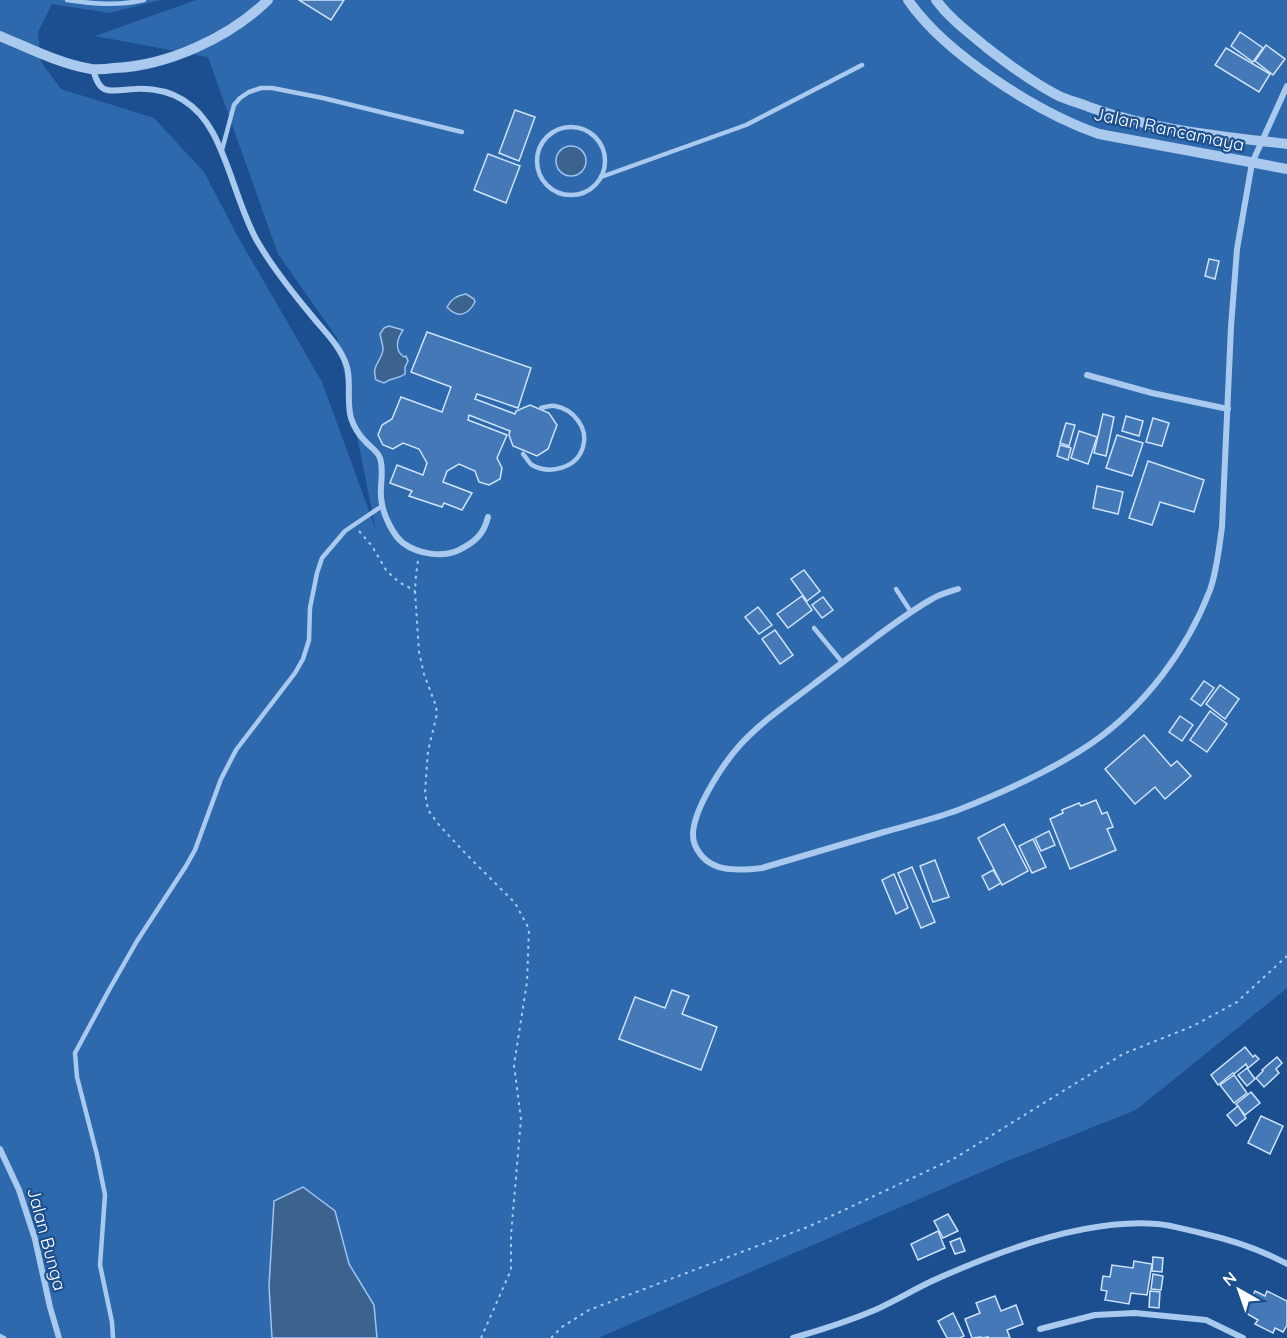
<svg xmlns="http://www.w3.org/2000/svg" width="1287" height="1338" font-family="Quicksand,sans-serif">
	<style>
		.green { fill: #2e69ad }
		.water { fill: #3c6290; stroke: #9cc4f0; stroke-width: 1.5 }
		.building { fill: #4478b7; stroke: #cfe3fa; stroke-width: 1.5 }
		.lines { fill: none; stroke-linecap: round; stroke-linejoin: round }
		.path { stroke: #a9c9ee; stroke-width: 2; stroke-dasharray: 3 4.5; stroke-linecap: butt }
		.service { stroke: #a9c9ee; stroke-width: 4.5 }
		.minor { stroke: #a9c9ee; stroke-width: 6 }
		.tertiary { stroke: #a9c9ee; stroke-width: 10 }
		.labels { text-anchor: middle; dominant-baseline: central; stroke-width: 4.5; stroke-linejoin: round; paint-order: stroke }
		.street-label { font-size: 18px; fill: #fff; stroke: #1b4f8f }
	</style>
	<rect width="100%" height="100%" fill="#1b4f8f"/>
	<path class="green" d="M0,0H161L109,13L52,4L38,32L41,62L61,89L154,118L204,172L238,237L322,382L376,530L337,338L278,254L208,57L95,36L196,0H1287V988L1136,1110L1000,1164L598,1338H0Z"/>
	<g class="water">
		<circle cx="571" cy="161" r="15"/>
		<path d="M466,294L474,299L475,302C468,315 458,319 447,307C451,299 458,295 466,294Z"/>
		<path d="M389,326L403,330C397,339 394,350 404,357L406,356L408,361L405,367V374C398,379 390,378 384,383L376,380C371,365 381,362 383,350C383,345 381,339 380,334L384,328Z"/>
		<path d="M303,1187L335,1211L349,1264L374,1305L377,1338H272L269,1286L274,1201Z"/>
	</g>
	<g class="building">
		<path d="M299,0H344L331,20Z"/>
		<path d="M1240,32L1263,48L1253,62L1231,46Z"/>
		<path d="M1266,45L1285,59L1273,75L1255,61Z"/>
		<path d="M1226,48L1270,74L1259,92L1215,65Z"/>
		<path d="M515,110L535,117L519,161L499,153Z"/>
		<path d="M488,154L520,166L506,203L474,190Z"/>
		<path d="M1209,259L1219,261L1215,279L1205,276Z"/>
		<path d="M427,332L531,368L518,408L477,394L475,399L515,414L516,411L530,405L549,413L557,425L548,449L537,456L513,446L509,435L510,431L469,415L468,420L507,435L497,458L502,468L500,479L489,485L479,482L475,471L459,464L447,471L443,482L472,493L462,510L444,503L442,507L409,496L412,491L390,483L397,465L423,475L427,463L419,449L403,443L393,449L383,445L378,435L382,425L392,419L401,397L442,412L451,387L411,372Z"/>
		<path d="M1103,414L1114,417L1106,456L1094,453Z"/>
		<path d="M1126,416L1143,421L1139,436L1122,431Z"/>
		<path d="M1153,418L1169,423L1162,446L1146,442Z"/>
		<path d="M1066,423L1075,425L1069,446L1060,443Z"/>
		<path d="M1079,431L1097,437L1088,464L1071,458Z"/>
		<path d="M1117,435L1143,443L1132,476L1106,468Z"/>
		<path d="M1060,445L1071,448L1068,460L1057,456Z"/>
		<path d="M1148,461L1204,480L1194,512L1160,502L1152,525L1129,518Z"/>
		<path d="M1097,486L1123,492L1118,514L1093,508Z"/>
		<path d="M804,570L820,591L807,601L791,579Z"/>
		<path d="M802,596L812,610L788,628L777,614Z"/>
		<path d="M823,597L833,610L822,618L812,605Z"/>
		<path d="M758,607L772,625L759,634L745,617Z"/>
		<path d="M775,630L793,655L780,664L762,639Z"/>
		<path d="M1204,681L1214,688L1201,706L1191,699Z"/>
		<path d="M1220,685L1239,699L1225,719L1206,704Z"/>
		<path d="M1210,711L1227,724L1207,752L1190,740Z"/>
		<path d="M1180,716L1193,725L1182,741L1169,732Z"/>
		<path d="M1144,735L1171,766L1177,761L1191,776L1165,799L1155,787L1135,804L1105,769Z"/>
		<path d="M1096,800L1102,814L1107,812L1113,827L1107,829L1116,850L1070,869L1050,819L1063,813L1062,810L1079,803L1081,806Z"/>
		<path d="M1004,824L1028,871L1002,885L978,838Z"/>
		<path d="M1049,831L1055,845L1041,851L1035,838Z"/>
		<path d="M1033,839L1046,867L1032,873L1019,846Z"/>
		<path d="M935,860L949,897L933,902L920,866Z"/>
		<path d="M912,867L935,922L921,928L898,873Z"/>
		<path d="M993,870L1001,883L989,890L982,876Z"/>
		<path d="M894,874L908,908L896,914L882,880Z"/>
		<path d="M672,990L689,996L682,1014L717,1027L701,1070L619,1039L635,997L665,1008Z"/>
		<path d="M1245,1047L1253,1057L1255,1055L1259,1059L1248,1068L1246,1064L1234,1074L1233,1073L1218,1085L1211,1075Z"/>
		<path d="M1277,1057L1282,1063L1276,1069L1279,1073L1264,1087L1256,1078L1263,1071L1262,1070Z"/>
		<path d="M1247,1068L1255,1079L1247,1086L1238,1075Z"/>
		<path d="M1234,1075L1247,1093L1234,1103L1220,1085Z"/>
		<path d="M1251,1092L1260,1103L1245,1115L1236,1104Z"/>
		<path d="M1238,1106L1246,1118L1236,1126L1227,1115Z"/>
		<path d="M1261,1116L1283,1126L1270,1154L1248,1143Z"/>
		<path d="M948,1214L958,1231L943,1238L934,1221Z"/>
		<path d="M938,1231L945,1248L918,1260L911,1244Z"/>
		<path d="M960,1238L965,1251L955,1254L950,1242Z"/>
		<path d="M1153,1257L1163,1258L1162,1272L1152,1271Z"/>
		<path d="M1134,1261L1152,1264L1147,1295L1131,1293L1129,1304L1105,1300L1107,1291L1101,1290L1103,1276L1110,1277L1112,1265L1133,1268Z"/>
		<path d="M1153,1274L1163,1276L1161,1290L1151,1289Z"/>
		<path d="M1150,1291L1160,1292L1159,1308L1149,1307Z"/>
		<path d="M1255,1291L1265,1296L1267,1291L1287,1301V1325L1283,1332L1275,1328L1273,1333L1255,1324L1258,1320L1244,1312Z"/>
		<path d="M995,1296L1001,1311L1016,1305L1023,1324L1007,1330L1010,1338H988V1337L982,1338L981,1337L972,1338L965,1319L980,1313L976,1303Z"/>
		<path d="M953,1313L964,1336L960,1338H947L938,1321Z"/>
	</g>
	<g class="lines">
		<g class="path">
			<path d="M359,531L372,546L386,570L392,576L399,582L415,591"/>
			<path d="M418,561L416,575L415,591L419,652L424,674L436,706L437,714L428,751L425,793L428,810L439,825L467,855L515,903L529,929L527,982L514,1065L521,1119L511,1235V1270L481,1338"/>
			<path d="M551,1338L562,1327L589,1310L810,1226L955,1158L1123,1054L1193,1026L1237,1002L1287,956"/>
		</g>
		<g class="service">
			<path d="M67,0C94,4 117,6 144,0"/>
			<circle cx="571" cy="161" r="34"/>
			<path d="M222,150L234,105L240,98L249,92L261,88H272L323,98L462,132"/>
			<path d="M601,177L746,125L862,65"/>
			<path d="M523,454C526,457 529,463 532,465C550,475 577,468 583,447C589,428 573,409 555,406C551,405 545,407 541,408"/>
			<path d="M896,589L911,612"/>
			<path d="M814,628L842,662"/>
			<path d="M0,1336L4,1338"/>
			<path d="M113,1338L112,1322L100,1265L105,1195L97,1155L77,1077L75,1053L109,990L137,941L186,866L195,850L221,779L236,750L295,673L303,659L309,640L310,608L317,573L322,558L345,531L382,506"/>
		</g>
		<g class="minor">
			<path d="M93,69C95,76 97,85 104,89C113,93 126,89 135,89C171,87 196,102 213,133C231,167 238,205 256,239C271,266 292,292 312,316C324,331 340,346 346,364C352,378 346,401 351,418C354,427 359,435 365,441C370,447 378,451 380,458C385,473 378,489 382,504C384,516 393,535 403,543C418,554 442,558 459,550C475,542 484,534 488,517"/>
			<path d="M1087,375L1152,393L1228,409"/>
			<path d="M958,589C949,592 940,594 932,599C912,610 894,624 876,637C854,654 832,670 810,687C786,705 760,723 740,745C723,764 684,821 695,845C707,873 736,871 762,868C803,856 843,844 884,832C908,825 934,819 958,810C1004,792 1051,771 1092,743C1145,706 1187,650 1210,590C1217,570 1219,548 1222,527L1231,327L1237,249L1252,163L1287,86"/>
			<path d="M0,1149L19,1190L35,1239L50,1307L59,1338"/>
			<path d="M1040,1329L1095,1315L1135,1313L1206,1320L1243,1338"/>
			<path d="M793,1338C821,1330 849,1321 875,1310C895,1301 913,1290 932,1281C996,1252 1086,1218 1157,1224C1171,1225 1187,1230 1201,1233C1232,1240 1260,1249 1287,1264"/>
		</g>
		<g class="tertiary">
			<path d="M908,0C945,54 1038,113 1099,134L1287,169"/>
			<path d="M936,0C950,19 968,32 986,47C1009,65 1033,83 1059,96C1068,100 1079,103 1089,107C1152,130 1220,136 1287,144"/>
			<path d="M0,36C29,48 60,64 91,69C99,70 107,69 114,68C168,66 230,37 268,0"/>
		</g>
	</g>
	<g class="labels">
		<g class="street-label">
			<text transform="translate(1169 129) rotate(12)">Jalan Rancamaya</text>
			<text transform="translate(47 1239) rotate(75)">Jalan Bunga</text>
		</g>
	</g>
	<g transform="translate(1239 1290) rotate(320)" stroke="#1b4f8f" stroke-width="4.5" paint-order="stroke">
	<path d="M0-4.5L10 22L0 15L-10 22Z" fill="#ffffff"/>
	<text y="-9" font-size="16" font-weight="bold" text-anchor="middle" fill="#ffffff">N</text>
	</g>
</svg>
